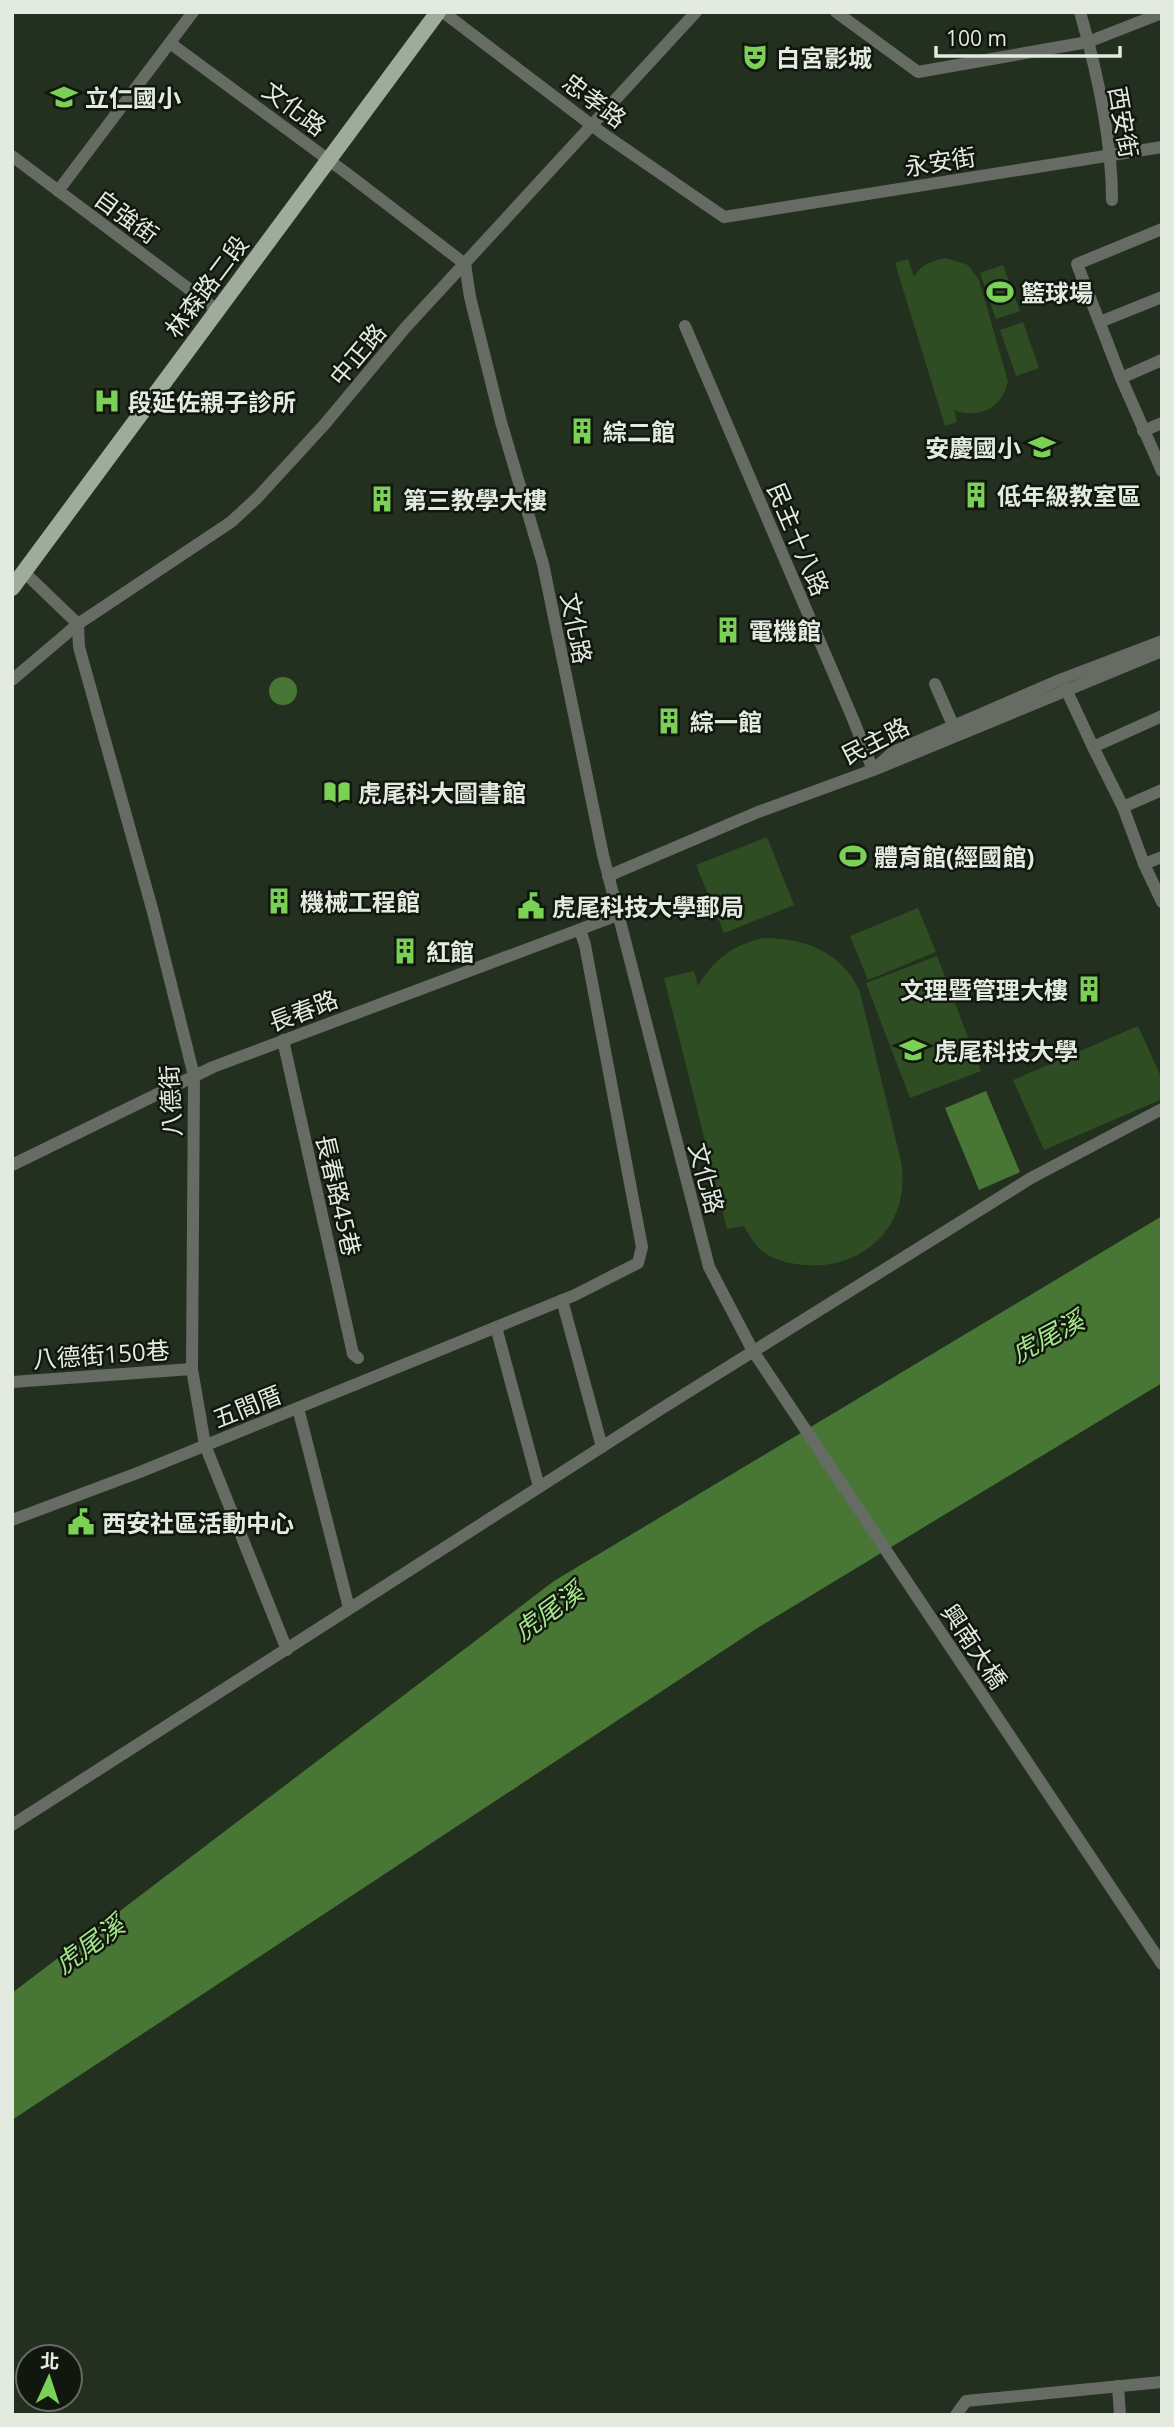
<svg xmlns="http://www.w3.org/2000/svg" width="1174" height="2427" font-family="'Open Sans','Noto Sans TC',sans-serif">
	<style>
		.grass { fill: #2e4d22 }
		.water { fill: #477635 }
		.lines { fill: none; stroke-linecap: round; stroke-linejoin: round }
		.minor { stroke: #666c64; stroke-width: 12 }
		.major { stroke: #9fac9b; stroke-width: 16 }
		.labels { text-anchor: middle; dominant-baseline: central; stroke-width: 5; stroke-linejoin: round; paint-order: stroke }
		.poi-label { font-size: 24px; font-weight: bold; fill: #e3ebe0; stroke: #11160f; text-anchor: start }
		.street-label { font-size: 24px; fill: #e3ebe0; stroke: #11160f }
		.water-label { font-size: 26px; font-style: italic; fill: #a6e98d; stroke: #11160f }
	</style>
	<rect width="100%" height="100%" fill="#23301f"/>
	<g class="grass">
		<path d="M945,258L968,265L979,280L1008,381C1003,407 979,420 954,410L957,422L945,426L895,263L908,259L914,277C921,264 932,261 945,258Z"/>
		<path d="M1003,265L1020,311L996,319L980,273Z"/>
		<path d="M1023,322L1039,368L1016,376L1000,330Z"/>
		<path d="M767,837L794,905L724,933L696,865Z"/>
		<path d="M918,908L936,952L868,980L850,936Z"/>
		<path d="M763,938C804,938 842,951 860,992L901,1161C912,1223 866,1270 804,1265C792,1264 778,1261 768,1255C757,1249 750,1237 744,1226L727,1229L664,978L694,971L698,986C713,960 734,944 763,938Z"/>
		<path d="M937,956L981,1071L910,1098L866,983Z"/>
		<path d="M1138,1026L1162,1079V1099L1044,1150L1013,1080Z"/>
	</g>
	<g class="water">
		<circle cx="283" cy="691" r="14"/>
		<path d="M986,1091L1020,1172L979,1190L945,1108Z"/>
		<path d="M1162,1216V1383L759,1627L12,2120V1993L554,1581Z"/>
	</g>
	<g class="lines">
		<g class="minor">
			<path d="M443,12L602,133L724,217L1162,147"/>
			<path d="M836,12L918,72L1088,42L1162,13"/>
			<path d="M1080,12C1097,71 1112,139 1112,200"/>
			<path d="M170,43L345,172L465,264L470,297L501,422L543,564L603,855L709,1267L753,1351L1162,1964"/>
			<path d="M12,156L217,310"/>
			<path d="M58,191L193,12"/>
			<path d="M1162,229L1077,264L1121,378L1162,471"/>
			<path d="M1100,322L1162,297"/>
			<path d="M685,326L853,719L873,770"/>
			<path d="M1121,378L1162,360"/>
			<path d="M1143,431L1162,423"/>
			<path d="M24,572L78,624L79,647L153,912L194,1076L192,1369L205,1445L287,1650"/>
			<path d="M12,680L78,624L231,522L257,498L324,425L406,327L696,12"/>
			<path d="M935,684L956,732"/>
			<path d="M1064,685L1093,747L1162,716"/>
			<path d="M1093,747L1123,807L1162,790"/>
			<path d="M876,769L1162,651"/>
			<path d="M1123,807L1144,864L1162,857"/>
			<path d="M1144,864L1162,902"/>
			<path d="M608,876L758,812L873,770L893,752L1062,679L1162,641"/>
			<path d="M283,1040L353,1354L358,1358"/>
			<path d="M12,1165L213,1067L618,915"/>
			<path d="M562,1300L602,1447"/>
			<path d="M496,1327L539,1487"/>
			<path d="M12,1382L192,1369"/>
			<path d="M298,1408L349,1608"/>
			<path d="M12,1520L140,1472L575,1295L638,1263L642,1247L585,945L580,930"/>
			<path d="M12,1825L664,1407L1031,1178L1162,1109"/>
			<path d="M1118,2386L1120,2415"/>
			<path d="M956,2415L966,2401L1162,2382"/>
		</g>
		<path class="major" d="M12,588L438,12"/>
	</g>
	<defs>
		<g id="theatre-bare" transform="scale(2.1)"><path d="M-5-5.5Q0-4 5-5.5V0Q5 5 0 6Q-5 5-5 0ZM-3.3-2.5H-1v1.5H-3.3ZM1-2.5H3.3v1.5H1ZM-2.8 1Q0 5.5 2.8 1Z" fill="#7bd156" stroke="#11160f" stroke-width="2.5" paint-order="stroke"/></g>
		<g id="school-bare" transform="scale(2.1)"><path d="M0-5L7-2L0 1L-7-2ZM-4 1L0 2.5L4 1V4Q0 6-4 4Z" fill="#7bd156" stroke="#11160f" stroke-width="2.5" paint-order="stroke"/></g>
		<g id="stadium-bare" transform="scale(2.1)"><path d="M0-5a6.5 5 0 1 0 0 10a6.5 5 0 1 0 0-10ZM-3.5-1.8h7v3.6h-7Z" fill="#7bd156" stroke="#11160f" stroke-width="2.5" paint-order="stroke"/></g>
		<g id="hospital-bare" transform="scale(2.1)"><path d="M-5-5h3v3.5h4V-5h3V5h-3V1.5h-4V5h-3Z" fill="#7bd156" stroke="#11160f" stroke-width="2.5" paint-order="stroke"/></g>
		<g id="building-bare" transform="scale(2.1)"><path d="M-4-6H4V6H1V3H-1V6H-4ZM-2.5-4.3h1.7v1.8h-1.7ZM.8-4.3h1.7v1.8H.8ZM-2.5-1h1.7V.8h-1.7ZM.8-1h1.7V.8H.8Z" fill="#7bd156" stroke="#11160f" stroke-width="2.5" paint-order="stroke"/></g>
		<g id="library-bare" transform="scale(2.1)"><path d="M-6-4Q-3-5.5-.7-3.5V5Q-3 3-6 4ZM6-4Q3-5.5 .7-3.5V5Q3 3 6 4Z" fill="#7bd156" stroke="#11160f" stroke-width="2.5" paint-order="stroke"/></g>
		<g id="civic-bare" transform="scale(2.1)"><path d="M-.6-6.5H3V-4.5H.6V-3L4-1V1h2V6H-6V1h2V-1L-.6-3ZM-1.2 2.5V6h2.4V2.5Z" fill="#7bd156" stroke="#11160f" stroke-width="2.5" paint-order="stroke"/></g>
		<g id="university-bare" transform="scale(2.1)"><path d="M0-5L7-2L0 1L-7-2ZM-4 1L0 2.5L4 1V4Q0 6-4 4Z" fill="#7bd156" stroke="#11160f" stroke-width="2.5" paint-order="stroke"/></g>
	</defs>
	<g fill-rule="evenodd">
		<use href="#theatre-bare" x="755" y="57"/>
		<use href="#school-bare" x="64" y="97"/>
		<use href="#stadium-bare" x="1000" y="292"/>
		<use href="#hospital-bare" x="107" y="401"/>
		<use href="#building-bare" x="582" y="431"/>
		<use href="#school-bare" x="1042" y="447"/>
		<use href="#building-bare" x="976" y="495"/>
		<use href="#building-bare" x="382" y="499"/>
		<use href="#building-bare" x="728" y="630"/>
		<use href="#building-bare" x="669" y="721"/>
		<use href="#library-bare" x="337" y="792"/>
		<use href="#stadium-bare" x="853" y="856"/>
		<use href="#building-bare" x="279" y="901"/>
		<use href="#civic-bare" x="531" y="906"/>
		<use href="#building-bare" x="405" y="951"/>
		<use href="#building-bare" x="1089" y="989"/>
		<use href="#university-bare" x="913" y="1050"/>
		<use href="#civic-bare" x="81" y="1522"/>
	</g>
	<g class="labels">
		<g class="poi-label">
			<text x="776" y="57">白宮影城</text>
			<text x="85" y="97">立仁國小</text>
			<text x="1021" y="292">籃球場</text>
			<text x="128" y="401">段延佐親子診所</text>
			<text x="603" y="431">綜二館</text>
			<text x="1021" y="447" text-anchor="end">安慶國小</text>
			<text x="997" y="495">低年級教室區</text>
			<text x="403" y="499">第三教學大樓</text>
			<text x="749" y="630">電機館</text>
			<text x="690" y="721">綜一館</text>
			<text x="358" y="792">虎尾科大圖書館</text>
			<text x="874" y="856">體育館(經國館)</text>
			<text x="300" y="901">機械工程館</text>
			<text x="552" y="906">虎尾科技大學郵局</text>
			<text x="426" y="951">紅館</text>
			<text x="1068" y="989" text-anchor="end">文理暨管理大樓</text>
			<text x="934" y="1050">虎尾科技大學</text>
			<text x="102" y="1522">西安社區活動中心</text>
		</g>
		<g class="street-label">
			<text transform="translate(595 100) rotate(37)">忠孝路</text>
			<text transform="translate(295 108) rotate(37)">文化路</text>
			<text transform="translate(1124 122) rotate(80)">西安街</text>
			<text transform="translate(940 161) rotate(-9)">永安街</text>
			<text transform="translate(127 216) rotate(36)">自強街</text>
			<text transform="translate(206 286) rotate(-53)">林森路二段</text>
			<text transform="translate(357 354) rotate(-50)">中正路</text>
			<text transform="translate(799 539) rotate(67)">民主十八路</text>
			<text transform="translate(577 628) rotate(79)">文化路</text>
			<text transform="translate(875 740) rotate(-27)">民主路</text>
			<text transform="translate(303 1010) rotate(-21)">長春路</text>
			<text transform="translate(170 1101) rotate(-93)">八德街</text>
			<text transform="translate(707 1178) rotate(75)">文化路</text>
			<text transform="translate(339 1195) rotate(77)">長春路45巷</text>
			<text transform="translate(101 1354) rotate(-4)">八德街150巷</text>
			<text transform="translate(247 1406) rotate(-22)">五間厝</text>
			<text transform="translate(975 1646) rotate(56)">興南大橋</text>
		</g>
		<g class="water-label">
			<text transform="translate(1047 1336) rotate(-28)">虎尾溪</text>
			<text transform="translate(548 1611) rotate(-36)">虎尾溪</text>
			<text transform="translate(89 1944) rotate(-36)">虎尾溪</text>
		</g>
	</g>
	<rect width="1174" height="2427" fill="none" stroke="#e3ebe0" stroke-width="28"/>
	<g transform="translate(49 2378) rotate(3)"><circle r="33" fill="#11160f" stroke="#656b63" stroke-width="2"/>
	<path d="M0-5L12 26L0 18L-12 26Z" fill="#7bd156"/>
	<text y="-10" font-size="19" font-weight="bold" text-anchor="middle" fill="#e3ebe0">北</text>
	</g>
	<path d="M936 46v10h184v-10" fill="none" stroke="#e3ebe0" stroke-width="3.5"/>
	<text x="946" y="46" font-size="21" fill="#e3ebe0" stroke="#11160f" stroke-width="5" paint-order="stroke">100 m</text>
</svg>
